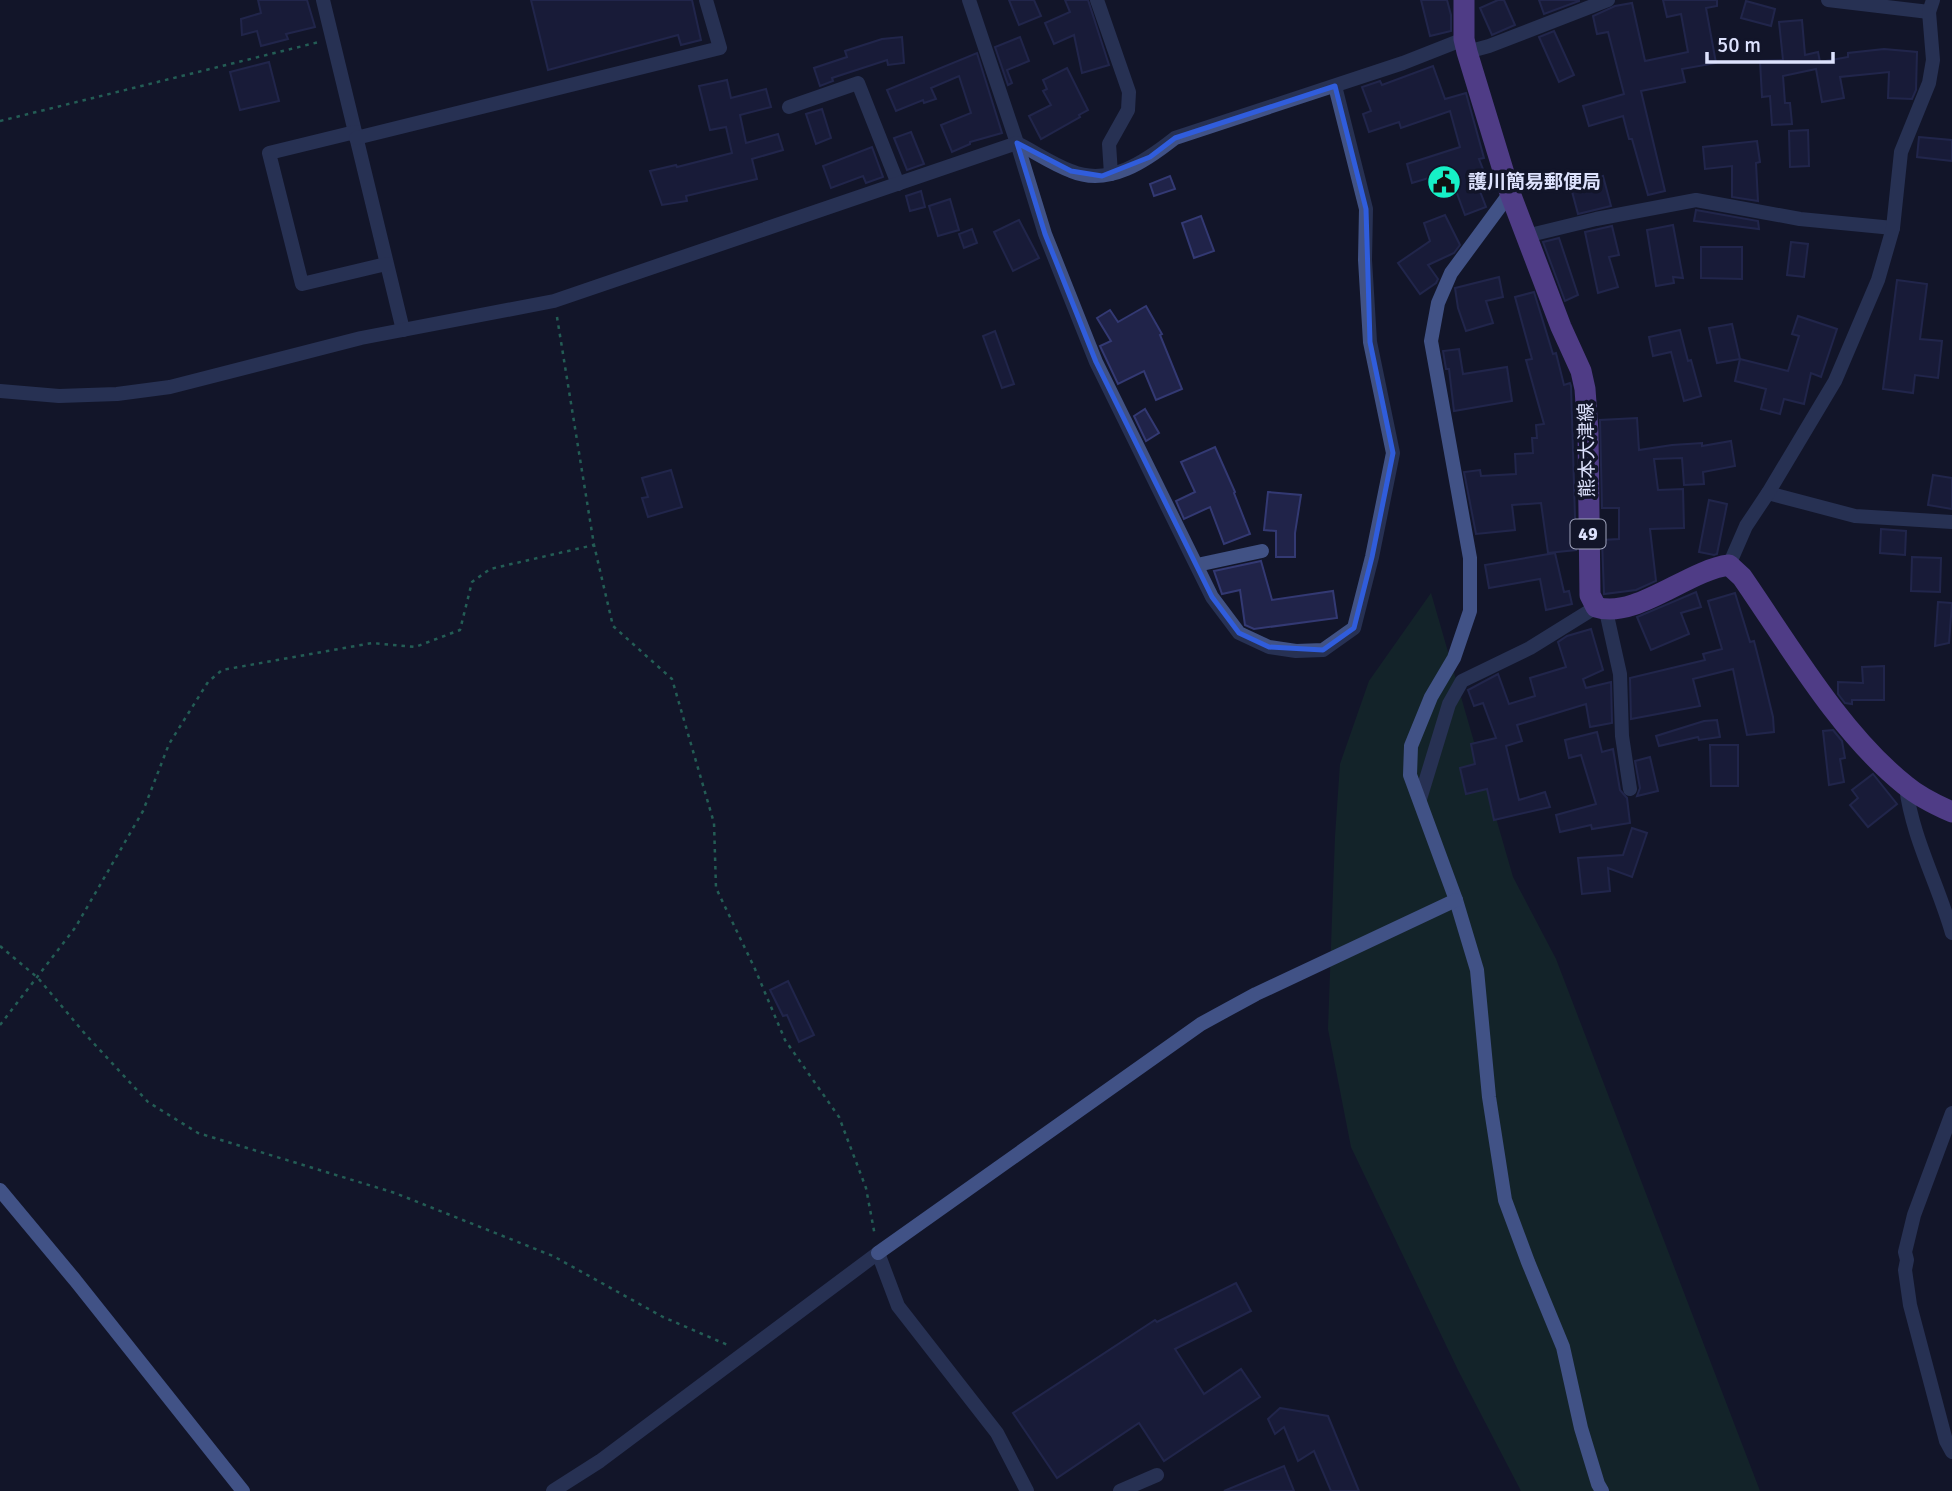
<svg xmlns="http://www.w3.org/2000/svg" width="1952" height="1491" font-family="Signika,'Noto Sans JP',sans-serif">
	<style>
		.green { fill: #163329 }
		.building { fill: #202349; stroke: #333973; stroke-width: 2 }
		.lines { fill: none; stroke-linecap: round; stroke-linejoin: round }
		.path { stroke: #39b48a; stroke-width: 2.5; stroke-dasharray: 3.5 5; stroke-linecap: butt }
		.street { stroke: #415285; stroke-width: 14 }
		.secondary { stroke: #7a9bf6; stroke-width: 14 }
		.primary { stroke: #9a6bf5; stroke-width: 21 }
		.marked { fill: none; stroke: #305ddc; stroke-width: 5; stroke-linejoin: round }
		.labels { text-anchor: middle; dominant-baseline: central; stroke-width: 7; stroke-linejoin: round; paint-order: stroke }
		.shield { fill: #121529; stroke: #a0a4bd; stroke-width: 2 }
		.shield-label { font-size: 18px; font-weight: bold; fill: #dde2fd }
		.poi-label { font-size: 19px; font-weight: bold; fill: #dde2fd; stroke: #121529; text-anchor: start }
		.street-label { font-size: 19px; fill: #dde2fd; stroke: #121529 }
	</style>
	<rect width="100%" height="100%" fill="#121529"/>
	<path class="green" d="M1431,593L1513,877L1556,959L1760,1491H1521L1458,1370L1351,1147L1328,1029L1335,837L1340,764L1369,681Z"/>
	<g class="building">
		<path d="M258,0H307L315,27L286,34L288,39L261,46L257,31L242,35L241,19L261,13Z"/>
		<path d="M531,0H692L701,40L681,45L678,35L548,70Z"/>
		<path d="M1009,0H1034L1041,16L1019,25Z"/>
		<path d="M1065,0H1088L1109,65L1082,73L1074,35L1054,44L1045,23L1070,12Z"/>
		<path d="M1421,0H1447L1451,15V31L1430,36Z"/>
		<path d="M1498,0H1504L1515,25L1492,35L1480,8Z"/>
		<path d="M1539,0H1579V1L1544,14Z"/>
		<path d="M1663,0H1717V6L1706,8L1716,63L1682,69L1685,82L1641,91L1665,191L1648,195L1632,139H1629L1623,116L1589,126L1583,106L1624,94L1608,32L1597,34L1593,16L1615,6L1632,3L1645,61L1688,52L1681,14L1667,17Z"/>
		<path d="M1746,1L1775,9L1771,26L1741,18Z"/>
		<path d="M1802,20L1805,55L1818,52L1820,62L1848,57V53L1884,49L1917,52L1916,90L1912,99L1888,98L1889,72L1840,77L1844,98L1822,102L1816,69L1783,76L1785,103H1790L1792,124L1772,125L1770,96L1762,97L1760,61L1783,60L1779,22Z"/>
		<path d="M1554,31L1574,75L1559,82L1539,37Z"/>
		<path d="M902,37L904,63L888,65L887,60L832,78L833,81L820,86L814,68L847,57L845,51L882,39Z"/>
		<path d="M1020,37L1029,61L1007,70L1012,83L1008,85L995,47Z"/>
		<path d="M977,53L1002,133L970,142V144L952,152L941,125L971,113L959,76L931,88L936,99L924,103L923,100L896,111L887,90Z"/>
		<path d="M269,62L279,101L240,110L230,72Z"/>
		<path d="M1433,66L1445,99L1466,93L1484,158L1479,159L1488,182L1478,186L1486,207L1465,215L1449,172L1412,183L1407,164L1460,147L1450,111L1401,128L1399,122L1369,132L1363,114L1371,111L1362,87L1380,81L1382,85Z"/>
		<path d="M1067,68L1088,110L1079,115L1080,117L1041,139L1029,116L1051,105L1043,91L1047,89L1043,80Z"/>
		<path d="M727,80L731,98L766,89L771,107L740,115L746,143L778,134L783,150L752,159L757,179L686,196L687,201L662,205L650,171L676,165L677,167L732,153L726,127L710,130L699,86Z"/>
		<path d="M822,109L831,138L816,144L806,114Z"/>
		<path d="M1808,130L1809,166L1790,167L1789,131Z"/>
		<path d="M911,132L924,164L907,170L894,138Z"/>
		<path d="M1919,137L1952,140V161L1917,157Z"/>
		<path d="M1757,141L1760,162L1756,163L1758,201L1732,197V166L1705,169L1703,147Z"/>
		<path d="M872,147L883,177L866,183L863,176L831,188L823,166Z"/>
		<path d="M1170,176L1175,189L1154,196L1150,184Z"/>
		<path d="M1603,176L1611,206L1578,214L1570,184Z"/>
		<path d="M921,191L925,207L910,211L906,196Z"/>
		<path d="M950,199L959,230L938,236L929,206Z"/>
		<path d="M1696,210L1758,221L1759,229L1694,221Z"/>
		<path d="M1445,215L1460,245L1454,253L1428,265L1438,279L1436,283L1420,294L1398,263L1430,241L1424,223Z"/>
		<path d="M1201,216L1214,251L1194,258L1182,223Z"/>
		<path d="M1019,220L1039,258L1013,271L994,232Z"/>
		<path d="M1673,225L1683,278L1673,277L1674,283L1656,286L1647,230Z"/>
		<path d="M1612,226L1619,255L1609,257L1618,287L1598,293L1585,232Z"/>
		<path d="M972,229L977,243L964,248L959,234Z"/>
		<path d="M1559,238L1578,295L1565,301L1543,242Z"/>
		<path d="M1791,242L1808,244L1804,277L1787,275Z"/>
		<path d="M1701,247H1742V279L1701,278Z"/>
		<path d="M1499,277L1503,297L1486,301L1493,323L1466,331L1458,308L1455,288Z"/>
		<path d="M1897,280L1927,284L1920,339L1942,341L1938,378L1915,375L1913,393L1883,389Z"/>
		<path d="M1534,292L1553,354L1556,353L1564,385L1570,383L1571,386L1576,550L1548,553L1541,503L1512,505L1515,530L1476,534L1464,472L1480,470L1481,476L1516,474L1515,454L1533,453L1532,438H1537L1536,425L1544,424L1526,360L1532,359L1515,297Z"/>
		<path d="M1146,306L1162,334L1160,335L1182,389L1156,400L1144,371L1118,384L1100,346L1111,341L1097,318L1110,310L1118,322Z"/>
		<path d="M1798,316L1837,329L1821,377L1811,373L1804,404L1784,399L1780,414L1761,409L1766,389L1735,381L1740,359L1788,371L1799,336L1792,334Z"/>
		<path d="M1732,324L1740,359L1717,363L1709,328Z"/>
		<path d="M1680,330L1688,361L1691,360L1701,396L1684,401L1671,352L1653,356L1649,337Z"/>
		<path d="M995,331L1014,384L1002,388L983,336Z"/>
		<path d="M1459,349L1463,374L1507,367L1512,401L1454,411L1449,369H1446L1443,351Z"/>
		<path d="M1145,409L1159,433L1146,441L1134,416Z"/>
		<path d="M1637,418L1639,450L1672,445L1702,443V446L1731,441L1735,466L1703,472L1704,484L1684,485L1682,458L1654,459L1658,490L1683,489L1684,528L1650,529L1656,581L1636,590L1604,594L1602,540L1619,539V508H1602L1600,420Z"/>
		<path d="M1215,447L1235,492L1234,493L1250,534L1224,544L1210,507L1184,519L1176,501L1195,492L1181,462Z"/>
		<path d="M671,470L682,507L648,517L642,498L648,497L642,478Z"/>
		<path d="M1933,475L1952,478V509L1928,505Z"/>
		<path d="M1268,492L1301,495L1295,533V557H1276V531L1264,530Z"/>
		<path d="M1709,500L1727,504L1717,554L1714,555L1699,552Z"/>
		<path d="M1881,529L1906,531L1905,555L1880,553Z"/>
		<path d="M1555,553L1564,592L1569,591L1572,604L1546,610L1540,579L1489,588L1485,565Z"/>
		<path d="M1912,557L1941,558L1940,592L1911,591Z"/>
		<path d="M1261,561L1272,600L1333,591L1337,618L1254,629L1245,625L1240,590L1222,594L1214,571Z"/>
		<path d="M1696,592L1701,607L1681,613L1689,634L1651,650L1637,617Z"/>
		<path d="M1735,593L1750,642L1754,641L1761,668L1773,717L1774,732L1747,735L1733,669L1693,679L1700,706L1631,719L1630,678L1705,660L1703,654L1722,649L1708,601Z"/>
		<path d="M1938,602L1952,603L1949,643L1935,646Z"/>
		<path d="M1591,629L1603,670L1583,679L1586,688L1611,682L1612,723L1590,727L1586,704L1517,725L1522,741L1506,746L1519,800L1545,792L1550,807L1494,820L1487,789L1466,794L1460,768L1475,764L1471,744L1496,738L1483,703L1474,706L1468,690L1498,674L1509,704L1535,696L1530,678L1566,667L1558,642L1567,636Z"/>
		<path d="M1884,666V700H1852V704L1845,703L1838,694V682L1863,683L1862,667Z"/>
		<path d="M1717,720L1720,737L1699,740L1698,737L1659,746L1656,736L1704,721Z"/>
		<path d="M1833,730L1842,741L1845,758L1840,759L1844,782L1829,785L1823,731Z"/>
		<path d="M1597,732L1602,752L1613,749L1620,790L1627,798L1630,823L1592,829L1591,825L1560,832L1556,815L1596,804L1581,755L1569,758L1565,740Z"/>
		<path d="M1710,745H1738V786H1711Z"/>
		<path d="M1650,757L1658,791L1637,796L1640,788L1635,761Z"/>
		<path d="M1873,774L1897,804L1868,827L1850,805L1858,798L1852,790Z"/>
		<path d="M1632,828L1647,833L1632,877L1608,868L1610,891L1582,894L1578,858L1623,855Z"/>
		<path d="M788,981L814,1035L799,1042L787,1015L783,1016L770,990Z"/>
		<path d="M1236,1283L1251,1311L1175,1349L1204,1394L1241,1369L1260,1397L1164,1461L1139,1423L1057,1478L1013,1413L1155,1320L1157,1322Z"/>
		<path d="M1280,1408L1328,1416L1359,1491H1331L1314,1451L1298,1461L1284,1427L1275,1434L1268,1419Z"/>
		<path d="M1284,1466L1294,1491H1224Z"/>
	</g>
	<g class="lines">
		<g class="path">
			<path d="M0,121L319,42"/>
			<path d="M557,317L594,545L613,626L672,679L714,823L716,888L755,969L785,1040L839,1117L866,1188L875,1236"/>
			<path d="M0,946L38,978L86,1035L148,1102L198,1133L395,1193L553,1256L663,1317L730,1346"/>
			<path d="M0,1025L75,928L143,811L169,744L208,682L222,670L372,643L415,647L460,630L472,582L490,569L594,545"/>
		</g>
		<g class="street">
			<path d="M323,0L403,330"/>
			<path d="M969,0L1017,143L1045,234L1096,362L1212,597L1239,633L1269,647L1296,651L1323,650L1354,628L1372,557L1393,453L1370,342L1365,260L1366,209L1335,86"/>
			<path d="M1097,0L1129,92L1128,110L1109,144L1111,174"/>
			<path d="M1828,0L1929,12"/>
			<path d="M1467,52L1489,46L1608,0"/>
			<path d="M789,107L858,83L898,184"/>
			<path d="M355,132L269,153L302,284L386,264"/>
			<path d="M356,138L720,48L706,0"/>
			<path d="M1526,236L1596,219L1696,200L1800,219L1893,228"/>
			<path d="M0,391L59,396L117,394L170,387L361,338L554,301L1017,143C1035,152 1052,164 1071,171C1109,187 1146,161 1175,138L1403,63L1464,39"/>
			<path d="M1768,493L1855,516L1952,522"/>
			<path d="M1197,565L1262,551"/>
			<path d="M1729,565L1746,526L1768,493L1835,381L1878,280L1893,228L1901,152L1929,83L1933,60L1929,12L1933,0"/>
			<path d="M1606,611L1620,674L1622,736L1630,789"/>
			<path d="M1906,787C1912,837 1938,884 1952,933"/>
			<path d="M1420,799L1449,704L1462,681L1530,648L1596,607"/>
			<path d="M1952,1113L1914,1215L1905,1252L1907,1260L1905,1270L1910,1305L1946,1441L1952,1452"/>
			<path d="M553,1491L600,1461L878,1253L898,1306L997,1433L1027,1491"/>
			<path d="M1120,1491L1157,1475"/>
		</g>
		<g class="secondary">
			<path d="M1510,193L1451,273L1438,303L1431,341L1470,558V611L1454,658L1431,697L1411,746L1410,775L1456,900L1477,970L1489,1097L1505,1200L1528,1262L1563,1347L1581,1428L1598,1484L1602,1491"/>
			<path d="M0,1190L75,1280L243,1491"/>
			<path d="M878,1253L1201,1024L1256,994L1456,900"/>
		</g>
		<path class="primary" d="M1464,0V39L1467,52L1510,193L1561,327L1581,371L1585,389L1588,432L1590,595L1596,607C1635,620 1688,570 1729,565L1742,577C1789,645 1840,733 1905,785C1918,796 1936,805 1952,812"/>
	</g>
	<path d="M0 0H1952V1491H0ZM1335,86L1366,209L1370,342L1393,453L1372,557L1354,628L1323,650L1269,647L1239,633L1212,597L1096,362L1045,234L1017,143L1071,171L1102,176L1150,157L1175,138Z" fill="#121529" fill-opacity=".55" fill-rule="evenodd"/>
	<path class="marked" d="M1335,86L1366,209L1370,342L1393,453L1372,557L1354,628L1323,650L1269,647L1239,633L1212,597L1096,362L1045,234L1017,143L1071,171L1102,176L1150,157L1175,138Z"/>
	<defs>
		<g id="civic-disc" transform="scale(1.75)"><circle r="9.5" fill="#16f0c7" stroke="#121529"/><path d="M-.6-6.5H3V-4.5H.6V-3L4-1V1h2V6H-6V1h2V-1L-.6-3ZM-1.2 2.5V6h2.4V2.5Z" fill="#111"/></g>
	</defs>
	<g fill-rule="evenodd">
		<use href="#civic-disc" x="1444" y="182"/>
	</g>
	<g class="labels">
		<rect class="shield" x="1570.5" y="519.5" width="35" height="29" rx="5"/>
		<g class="shield-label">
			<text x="1588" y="534">49</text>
		</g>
		<g class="poi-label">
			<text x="1468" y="182">護川簡易郵便局</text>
		</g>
		<g class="street-label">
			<text transform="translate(1587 450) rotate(-91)">熊本大津線</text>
		</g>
	</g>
	<path d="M1707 52v10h126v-10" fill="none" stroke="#dde2fd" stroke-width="3.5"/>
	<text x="1717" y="52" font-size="21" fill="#dde2fd" stroke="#121529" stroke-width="5" paint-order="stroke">50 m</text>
</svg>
